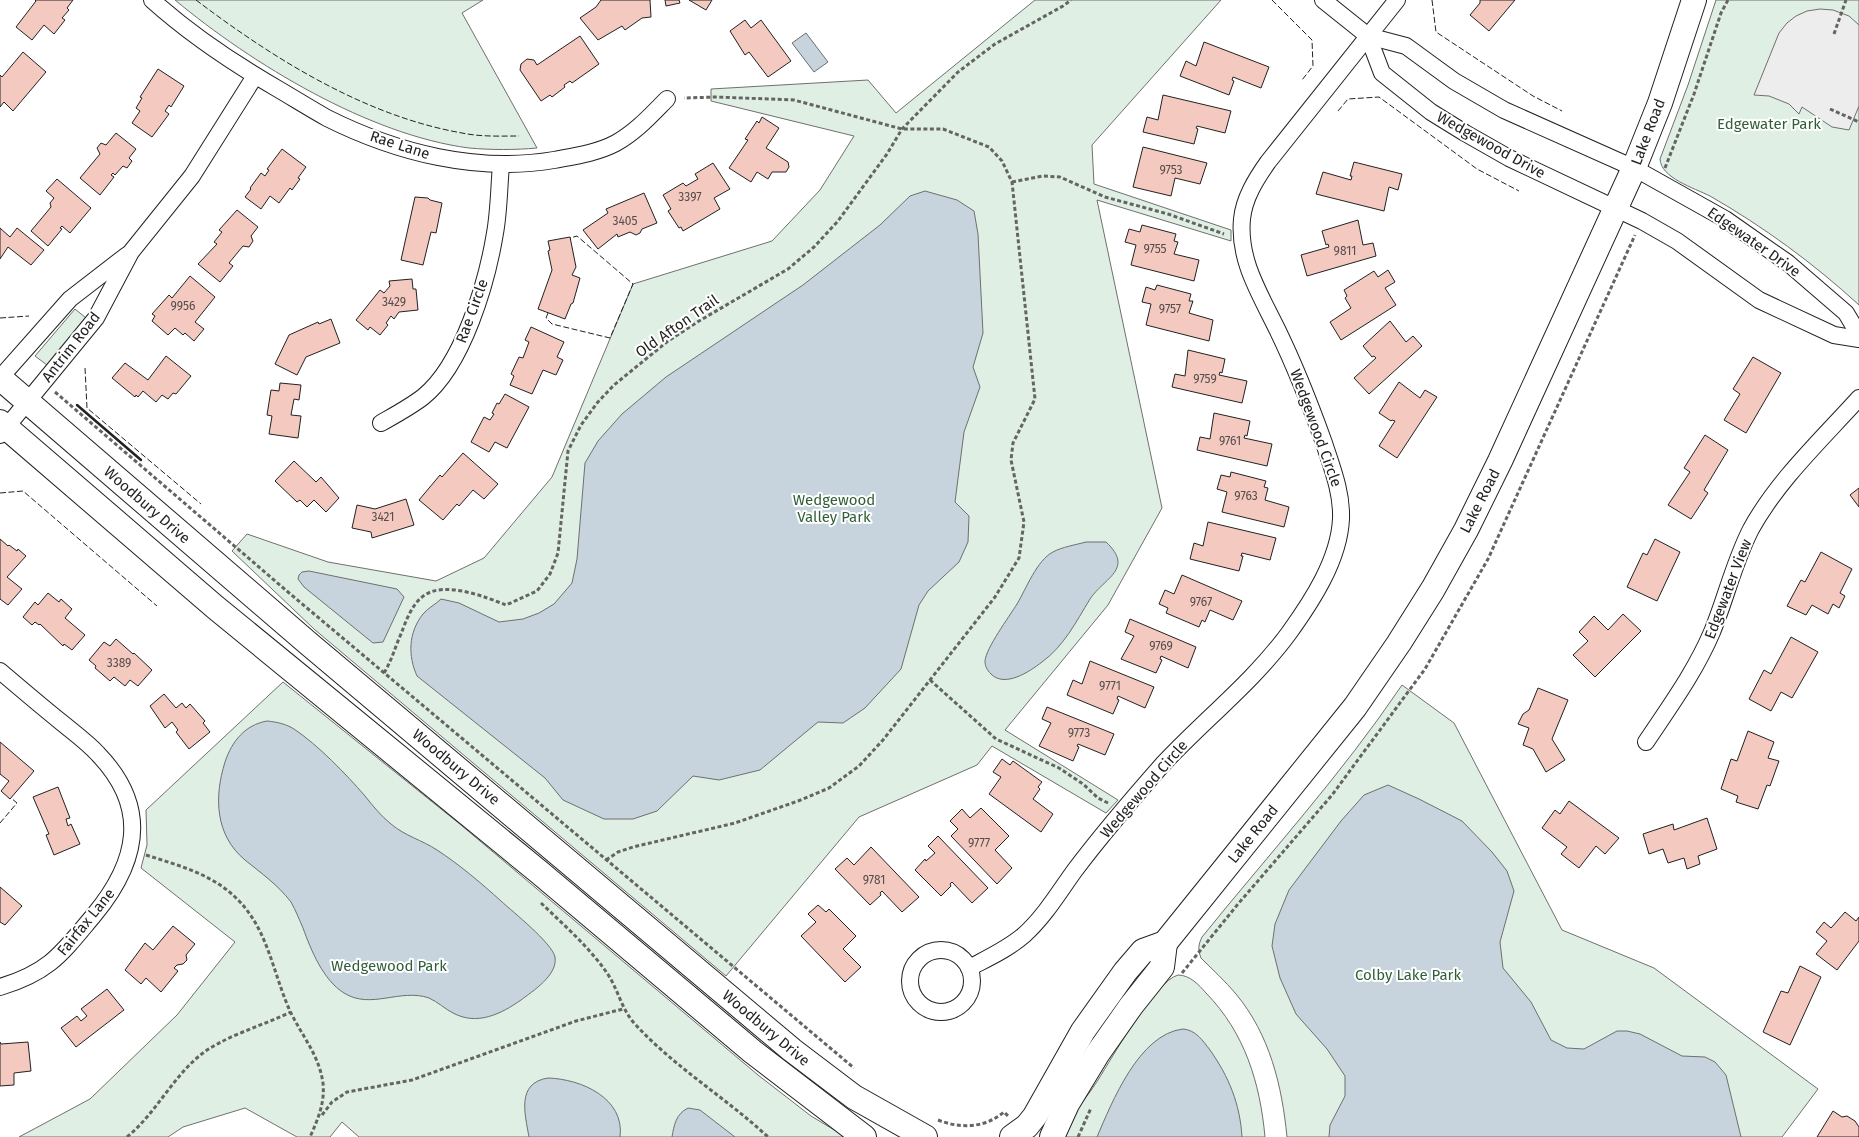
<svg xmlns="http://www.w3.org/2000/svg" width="1859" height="1137" font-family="'Fira Sans',sans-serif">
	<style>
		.green { fill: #e0efe3; stroke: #6f6f6f }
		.parking { fill: #ededed; stroke: #6f6f6f }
		.water { fill: #c7d3dd; stroke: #6f6f6f }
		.building { fill: #f3c9c0; stroke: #222 }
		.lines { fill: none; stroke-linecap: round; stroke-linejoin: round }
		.street-casing { stroke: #222; stroke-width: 18 }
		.secondary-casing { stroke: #222; stroke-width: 26 }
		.path { stroke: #646464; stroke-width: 3; stroke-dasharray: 4 2.5; stroke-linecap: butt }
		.street { stroke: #fff; stroke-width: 16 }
		.secondary { stroke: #fff; stroke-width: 24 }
		.fence { stroke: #222; stroke-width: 1; stroke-dasharray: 6 2.5; stroke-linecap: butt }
		.wall { stroke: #222; stroke-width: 2.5 }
		.labels { text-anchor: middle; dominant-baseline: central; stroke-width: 4; stroke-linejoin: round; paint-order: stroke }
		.number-label { font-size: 12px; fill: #564c4a }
		.park-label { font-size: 15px; fill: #2f5e38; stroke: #fff }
		.street-label { font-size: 15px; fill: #222; stroke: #fff }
	</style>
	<rect width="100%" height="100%" fill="#fff"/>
	<g class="green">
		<path d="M175,0H483L462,13L537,148C515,150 492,150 469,148C369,135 252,64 175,0Z"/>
		<path d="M1035,0H1221L1092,145L1094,184L1231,230V241L1097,200L1162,508L1108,605L1005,730L1118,800L1106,813L992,746L977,765L859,817L726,976L314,629L232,551L247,534L328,562L436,581L484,558L552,477L633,284L772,241L820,190L854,136L711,101V89L868,80L896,113Z"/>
		<path d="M1716,0H1859V305C1813,263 1764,227 1710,196C1694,188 1661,178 1660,159L1688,85Z"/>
		<path d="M75,309L86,318L47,365L35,356Z"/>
		<path d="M283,682L461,825L758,1075L811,1116L846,1137H359L342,1122L330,1137H297L245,1108L183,1127L168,1137H19L90,1099L177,1015L235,942L141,868L147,845L146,810Z"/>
		<path d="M1402,685L1454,723L1562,930L1654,968L1818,1089L1782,1137H1287C1282,1086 1270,1035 1236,994C1225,981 1213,970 1201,958C1198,950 1198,945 1202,937C1269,854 1342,774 1402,685Z"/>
		<path d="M1178,975C1190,975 1199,985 1206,993C1245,1033 1260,1083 1265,1137H1060C1070,1116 1086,1099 1098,1080C1112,1058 1155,981 1178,975Z"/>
	</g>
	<path class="parking" d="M1820,9L1833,10L1849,16L1859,25V106L1849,130L1832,127L1802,107L1799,114L1789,104L1769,96L1754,95L1779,33L1787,23L1796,16L1807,11Z"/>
	<g class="water">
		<path d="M806,33L828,62L814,72L792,43Z"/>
		<path d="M925,191L957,200L974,211L978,234L983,333L973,367L980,387L964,432L955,502L969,516L968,542L959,562L928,591L919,605L901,669L865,708L843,723L818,722L760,770L719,780L693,776L657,811L633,819H604L563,800L545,778L417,676C408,656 408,633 423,614C428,608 436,604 441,599L459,603L499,622L523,619L539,613L554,604L572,583L577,559L585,463L598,441L622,414L666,377L803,285L880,225L910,196Z"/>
		<path d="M1086,542H1106C1135,569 1104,578 1090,599C1076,622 1064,646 1042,662C1029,672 1005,688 991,674C987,670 985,666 985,661C986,648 1009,617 1017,604C1026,589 1037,560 1053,552C1062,547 1075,545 1086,542Z"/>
		<path d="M309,571L397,589L404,597L383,642L373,643L304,587L298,579L299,575L302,572Z"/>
		<path d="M267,721C277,722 286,724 294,729C318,745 346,774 365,796C373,806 381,816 391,824C405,836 422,840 437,850C460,865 481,883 501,901C513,912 552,943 555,957C558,975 533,991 521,1000C501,1014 477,1026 453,1013C445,1009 438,1002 429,998C400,988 371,1010 344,993C323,980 311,950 303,928C299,919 296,911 291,902C278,885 261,873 245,860C215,835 214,797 225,762C232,741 245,725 267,721Z"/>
		<path d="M1388,785L1419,799L1462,821L1492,852L1507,871L1514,891L1500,942L1503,968L1531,1002L1551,1040L1567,1048L1584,1049L1617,1031H1627L1640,1034L1682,1056L1705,1057L1715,1062L1726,1075L1741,1137H1329L1330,1125L1345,1096V1076L1327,1049L1296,1014L1280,978L1272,946L1275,924L1289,890L1341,821L1364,795Z"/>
		<path d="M1183,1029C1196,1030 1203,1041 1210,1050C1229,1077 1240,1104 1242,1137H1097C1112,1102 1139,1034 1183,1029Z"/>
		<path d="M548,1078C581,1079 625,1098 620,1137H529C525,1114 516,1083 548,1078Z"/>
		<path d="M688,1108L700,1110L735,1137H672C674,1125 676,1114 688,1108Z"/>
	</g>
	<g class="building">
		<path d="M35,0H73L67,8L69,10L62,18L65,20L54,34L44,25L32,40L16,27L36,1Z"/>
		<path d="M601,0H650L651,17L642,18L625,30L622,26L598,40L580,18L596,7Z"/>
		<path d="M665,0H679L680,3L666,6Z"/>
		<path d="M689,0H712L706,10Z"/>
		<path d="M1480,0H1515L1489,31L1470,15L1480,3Z"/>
		<path d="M745,20L751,28L761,20L791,61L768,77L749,52L745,55L730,31Z"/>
		<path d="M580,36L599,64L572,83L570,81L564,85L565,87L552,97L550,95L541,101L520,70L521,64L527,59L534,60L537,65Z"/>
		<path d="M1204,42L1269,67L1261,88L1233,77L1232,80L1234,81L1229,95L1180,76L1186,61L1196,66Z"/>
		<path d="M23,52L46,72L13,111L4,102L0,107V75L2,77Z"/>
		<path d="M158,69L184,86L171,107L169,105L165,111L169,114L152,137L132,123L140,111L136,108L142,98L140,97Z"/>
		<path d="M1163,95L1231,111L1225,133L1197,126L1196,128L1198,129L1194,144L1143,132L1147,117L1158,120Z"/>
		<path d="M762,117L779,128L766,148L788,162L789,167L786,172H772L768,179L757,172L751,182L729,168L748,140L745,139L757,121L759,123Z"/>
		<path d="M116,133L136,149L129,158L132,161L127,168L123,166L115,175L113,173L111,175L114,177L100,195L80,178L100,154L97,148L101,143L106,145Z"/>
		<path d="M1143,147L1207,163L1200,184L1175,178L1171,196L1133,187Z"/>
		<path d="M282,149L306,167L298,178L300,179L292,190L290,188L279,203L270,196L261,209L245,197L251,189L250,188L261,173L265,176L269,170L267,169Z"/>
		<path d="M1354,162L1402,174L1398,190L1389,187L1384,211L1316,194L1323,172L1351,180L1352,176H1350Z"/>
		<path d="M713,163L730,189L714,198L720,209L683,231L681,227L679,228L668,211L671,209L663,195L683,183L686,186L698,179L695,174Z"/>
		<path d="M57,179L91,208L70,233L62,226L60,228L62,229L48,246L31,231L51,207L50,203L54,198L46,191Z"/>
		<path d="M644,193L657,223L642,229L640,233L636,235L630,232L618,237L617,234L598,249L583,230L608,213L606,209Z"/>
		<path d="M415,197L428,198L430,200L442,203L436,233L431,232L423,265L401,260Z"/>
		<path d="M237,210L258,227L251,236L253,241L249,247L243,246L229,263L233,266L220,282L198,264L217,244L214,242L222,232L219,230Z"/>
		<path d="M1358,220L1363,245L1373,243L1376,256L1307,276L1301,255L1329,247L1328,244L1326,245L1322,231Z"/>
		<path d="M1142,225L1176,234L1174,241L1178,242L1174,254L1199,260L1194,281L1131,265L1136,245L1125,242L1129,229L1140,232Z"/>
		<path d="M0,228L10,237L17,228L44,250L31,265L8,247L0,259Z"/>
		<path d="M570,237L576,267L572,275L580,278L573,303L571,304L565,319L538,309L552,270L548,251L550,250L548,241Z"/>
		<path d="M1388,270L1395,282L1385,288L1396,305L1341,340L1330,322L1351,308L1345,298L1347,296L1344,290L1374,271L1378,277Z"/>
		<path d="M190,276L215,297L195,322L204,329L194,341L185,333L183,335L175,328L168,335L152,321L155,316L152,314L169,295L172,298Z"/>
		<path d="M412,279L413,289H416L418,310L399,312L394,319L391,316L386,323L388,325L380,335L370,327L368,330L356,320L380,290L384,293L390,286L389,281Z"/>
		<path d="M1157,285L1191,294L1189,301H1193L1189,313L1213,320L1209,341L1146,325L1151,304L1142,302L1146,287L1155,290Z"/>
		<path d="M331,319L340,343L306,357L297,375L275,364L289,335L318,322L319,324Z"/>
		<path d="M1390,321L1406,342L1413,336L1422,346L1369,394L1354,378L1376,358L1374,356L1372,357L1363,346Z"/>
		<path d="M531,327L564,342L557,357L563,360L556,375L543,370L532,394L510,385L514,376L511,374L519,357L523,358L529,342L525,340Z"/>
		<path d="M1188,350L1225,359L1222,373L1220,372L1219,375L1247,381L1242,403L1172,387L1175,374L1185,376Z"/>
		<path d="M166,356L191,376L176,394L173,393L168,399L162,395L156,402L143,391L138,397L136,395L135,397L112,378L125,363L148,380Z"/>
		<path d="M1753,357L1781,373L1746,433L1724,420L1740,394L1733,389Z"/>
		<path d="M1399,382L1420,398L1425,390L1437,397L1397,458L1379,446L1395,421L1392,420L1391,421L1379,413Z"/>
		<path d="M280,383L301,385L299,400L294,399L291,415L301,416L298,438L269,434L272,416L267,415L271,390L279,391Z"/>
		<path d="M505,394L529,407L507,448L495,442L489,452L471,442L484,417L490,420L494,414L492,413L497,403L499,404Z"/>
		<path d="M1214,413L1250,421L1247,436L1245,435L1244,438L1272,444L1267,466L1197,450L1200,437L1210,439Z"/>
		<path d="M1705,435L1728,450L1704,490L1708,493L1691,519L1668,505L1690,472L1684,468Z"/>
		<path d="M463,453L498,484L484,499L473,490L459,506L457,504L443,520L419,500L440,475L442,477Z"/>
		<path d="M294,461L316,482L321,477L339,498L326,512L314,500L307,507L300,500L297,502L275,481Z"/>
		<path d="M1231,472L1266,481L1264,487L1268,488L1265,500L1289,507L1284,527L1222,512L1227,492L1217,489L1221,475L1230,477Z"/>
		<path d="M1859,488V507L1850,495Z"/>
		<path d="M406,499L414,525L372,538L371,532L352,528L357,505L375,509Z"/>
		<path d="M1208,522L1276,538L1270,560L1242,553L1241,556H1243L1239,571L1190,559L1194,543L1203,546Z"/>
		<path d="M0,539L8,546L9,545L17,551L18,549L26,556L7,577L22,589L8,605L0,599Z"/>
		<path d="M1655,539L1680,552L1657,601L1627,587L1643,553L1647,555Z"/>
		<path d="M1821,552L1852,569L1840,593L1845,596L1839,608L1833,604L1828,614L1812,605L1806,615L1787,606L1801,580L1805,582Z"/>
		<path d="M1182,575L1242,601L1233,620L1210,610L1205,622L1202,620L1199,627L1166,613L1168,608L1159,604L1165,590L1174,594Z"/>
		<path d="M48,593L59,602L61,599L72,609L65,618L85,635L72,650L64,644L63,646L40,624L39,625L35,622L32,625L23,617L35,602L38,605Z"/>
		<path d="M1623,614L1641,631L1595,677L1573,655L1588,641L1579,632L1594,616L1608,630Z"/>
		<path d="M1130,619L1196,647L1188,668L1161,656L1160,659L1162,660L1156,673L1121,659L1134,636L1125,632Z"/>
		<path d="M1791,637L1818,652L1792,698L1781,692L1771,711L1749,699L1764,670L1771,674Z"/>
		<path d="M116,639L133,654L134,653L152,670L138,686L130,680L125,686L114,677L110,681L95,668L96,666L89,660L104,642L110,646Z"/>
		<path d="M1090,661L1154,687L1145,708L1118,696L1117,699L1119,700L1113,714L1067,695L1073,680L1082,684Z"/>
		<path d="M1538,688L1568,700L1552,739L1565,760L1546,772L1533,749L1523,745L1529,728L1518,724L1523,714L1529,710Z"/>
		<path d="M164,694L176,708L182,703L186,708L190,704L205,721L203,723L210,732L189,749L176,732L178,730L172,722L165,728L150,706Z"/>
		<path d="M1047,707L1114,734L1105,755L1078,744L1077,746L1079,747L1073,761L1039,746L1051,723L1042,719Z"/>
		<path d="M1748,731L1774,742L1768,758L1779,761L1770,786L1767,785L1758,809L1736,802L1738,796L1721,789L1731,759L1737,761Z"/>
		<path d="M0,742L34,771L10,799L1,791L9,781L0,774Z"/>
		<path d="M1002,759L1010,765L1013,761L1042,782L1038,787L1040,789L1033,799L1053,814L1041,832L989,794L1001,777L993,772Z"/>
		<path d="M58,787L70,818L66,819L68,826L71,824L80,844L54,855L46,835L49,834L33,797Z"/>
		<path d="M1569,801L1619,838L1605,854L1596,846L1579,868L1561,854L1567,847L1542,828L1555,810L1560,814Z"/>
		<path d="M981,808L1009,836L995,850L1012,868L997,884L951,836L958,829L950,821L962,809L970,818Z"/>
		<path d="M1707,818L1717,849L1698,856L1700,864L1687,869L1684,858L1668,863L1663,849L1649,854L1643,834L1673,824L1674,830Z"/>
		<path d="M938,836L988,888L972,903L952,882L950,884L951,886L941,896L915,870L925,859L926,861L935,853L928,846Z"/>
		<path d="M871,847L919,897L902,912L882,891L880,893L881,895L870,905L835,869L847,858L854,865Z"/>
		<path d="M0,887L22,906L5,925L0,922Z"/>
		<path d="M818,905L826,912L829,909L856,936L843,949L861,967L845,982L801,936L816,922L808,914Z"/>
		<path d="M1845,912L1856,921L1859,917V941L1837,970L1816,954L1827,941L1816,932L1824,922L1831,928Z"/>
		<path d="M173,926L195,944L186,955L187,960L183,964L177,965L174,968L178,971L161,992L146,978L141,984L125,970L145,943L153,950Z"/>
		<path d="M1800,966L1821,977L1790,1045L1763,1032L1781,991L1788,993Z"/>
		<path d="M107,989L124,1010L76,1047L61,1028L77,1016L81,1021L87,1016L81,1009Z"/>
		<path d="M0,1042L1,1044L28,1042L31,1071L14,1073V1085L0,1086Z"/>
		<path d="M1833,1111L1842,1117L1847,1116L1855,1121L1859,1127V1137H1817Z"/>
	</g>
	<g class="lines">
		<g class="street-casing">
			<g id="street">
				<path d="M152,0C191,35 233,63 278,89C295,99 311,109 327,118C397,153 477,173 554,160C575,156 597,153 616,143C636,132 651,115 667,99"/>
				<path d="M1323,0L1368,36L1406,46L1454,81L1504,110L1634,168L1725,219L1788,263L1846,313L1859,335"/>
				<path d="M1368,36L1382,73L1431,112L1465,133L1509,158L1642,221L1677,241L1759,300L1834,335L1859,339"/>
				<path d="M0,378L70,299L127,255"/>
				<path d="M381,423C395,415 410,407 423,397C463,365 487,282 495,233C499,211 499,187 501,165"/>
				<path d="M0,435L96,318L131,252L192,176L255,76"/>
				<path d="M0,671C20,688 40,705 61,722C73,732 87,742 98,754C150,808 138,862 94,915C62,953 50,972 0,987"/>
				<path d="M1646,742C1670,706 1695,672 1712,632C1726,598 1734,562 1751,529C1778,480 1822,439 1859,398"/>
				<circle cx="941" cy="981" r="31"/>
				<path d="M969,968C988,958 1008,949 1024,935C1045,916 1059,892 1075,870C1103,833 1133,798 1163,764C1204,720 1253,682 1289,633C1312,601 1339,560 1341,519C1342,492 1332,468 1324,443C1310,404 1295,366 1277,329C1260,294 1238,260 1242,219C1244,198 1256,179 1268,162L1397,0"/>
			</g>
		</g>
		<g class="secondary-casing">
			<g id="secondary">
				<path d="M0,378L309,644L792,1050L854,1097L925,1137"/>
				<path d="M0,422L215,607L539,872L753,1052L864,1137"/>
				<path d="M1012,1137L1027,1126L1035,1116L1083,1031L1125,972L1143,951L1165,943L1355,707L1399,643L1433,589L1466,530L1500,461L1634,168L1660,103L1694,0"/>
				<path d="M1052,1137L1067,1104L1098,1053L1131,1006L1162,967L1165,943"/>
			</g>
		</g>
		<g class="path">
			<path d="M1834,34L1846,0"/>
			<path d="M1830,109L1859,122"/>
			<path d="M1665,168L1694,94L1721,13L1728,0"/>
			<path d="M1012,182L1043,176L1060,177L1105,197L1168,214L1224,234"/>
			<path d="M55,392L288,592L854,1068"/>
			<path d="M384,673C392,660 395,647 401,634C406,621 412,603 425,595C445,581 486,597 506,605L537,591L550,574L558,553L568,451L581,425L597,403L614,385L668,341L699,321L788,269L814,247L838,221L887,154L902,129L958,72L995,44L1063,6L1071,0"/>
			<path d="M930,680L996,739L1059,768L1083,784L1098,798L1108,803"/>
			<path d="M146,855C177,865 209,873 234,896C268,927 272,971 290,1011C302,1036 319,1055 323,1083C325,1103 318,1119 310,1137"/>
			<path d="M606,860L618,852L633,847L735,823L798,801L829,788L859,766L883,740L995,597L1019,558L1024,522L1011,460L1013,443L1035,399L1012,182L1002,161L989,147L943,129H902L794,100L716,97L684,98"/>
			<path d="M541,903C564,925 589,947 607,973C618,989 621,1008 634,1023C674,1067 725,1097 768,1137"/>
			<path d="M1182,973L1238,904L1332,795L1425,669L1488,559L1635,235"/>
			<path d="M322,1115L332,1102L347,1092L412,1080L576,1021L623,1009"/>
			<path d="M938,1120C961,1129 985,1128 1004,1112L1008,1116"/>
			<path d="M127,1137C155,1114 171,1080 198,1057C221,1037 262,1026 291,1012"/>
			<path d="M1078,1137L1091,1108"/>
		</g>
		<use href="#street" class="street"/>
		<use href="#secondary" class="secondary"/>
		<g class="fence">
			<path d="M196,0C274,59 365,116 462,133C481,137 500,136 519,136"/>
			<path d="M1272,0L1312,40L1313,66L1302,80"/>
			<path d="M1432,0L1436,32L1533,96L1562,111"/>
			<path d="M1338,111L1348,99L1379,97L1477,169L1519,191"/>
			<path d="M548,313L546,318L552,324L610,338L633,284L577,236L570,238"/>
			<path d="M0,318L29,316"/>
			<path d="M85,368L87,408L201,504"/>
			<path d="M0,493L23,491L157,606"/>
			<path d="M0,823L17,803L11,798"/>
		</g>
		<path class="wall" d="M77,405L141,460"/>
	</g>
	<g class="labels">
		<g class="number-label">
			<text x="1171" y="170">9753</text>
			<text x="690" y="197">3397</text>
			<text x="625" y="221">3405</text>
			<text x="1155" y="249">9755</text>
			<text x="1345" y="251">9811</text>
			<text x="394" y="302">3429</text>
			<text x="183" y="306">9956</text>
			<text x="1170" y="309">9757</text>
			<text x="1205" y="379">9759</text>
			<text x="1230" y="441">9761</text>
			<text x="1246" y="496">9763</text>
			<text x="383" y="517">3421</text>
			<text x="1201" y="602">9767</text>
			<text x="1161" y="646">9769</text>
			<text x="119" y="663">3389</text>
			<text x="1110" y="686">9771</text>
			<text x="1079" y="733">9773</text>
			<text x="979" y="843">9777</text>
			<text x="874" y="880">9781</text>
		</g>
		<g class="park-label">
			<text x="1769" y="124">Edgewater Park</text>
			<text x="834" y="500">Wedgewood<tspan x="834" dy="17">Valley Park</tspan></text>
			<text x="389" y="966">Wedgewood Park</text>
			<text x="1408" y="975">Colby Lake Park</text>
		</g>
		<g class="street-label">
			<text transform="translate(1648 132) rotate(-69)">Lake Road</text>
			<text transform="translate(400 145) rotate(18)">Rae Lane</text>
			<text transform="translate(1491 145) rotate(29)">Wedgewood Drive</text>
			<text transform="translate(1754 242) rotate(35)">Edgewater Drive</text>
			<text transform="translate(472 311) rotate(-70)">Rae Circle</text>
			<text transform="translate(677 326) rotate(-35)">Old Afton Trail</text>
			<text transform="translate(71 347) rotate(-52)">Antrim Road</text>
			<text transform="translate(1316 428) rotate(70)">Wedgewood Circle</text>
			<text transform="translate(1480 501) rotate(-63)">Lake Road</text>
			<text transform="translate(147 505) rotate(41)">Woodbury Drive</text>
			<text transform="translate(1728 589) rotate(-69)">Edgewater View</text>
			<text transform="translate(456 767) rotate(40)">Woodbury Drive</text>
			<text transform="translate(1144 789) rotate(-49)">Wedgewood Circle</text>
			<text transform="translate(1253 834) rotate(-51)">Lake Road</text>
			<text transform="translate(86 922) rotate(-51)">Fairfax Lane</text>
			<text transform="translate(766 1028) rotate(40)">Woodbury Drive</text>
		</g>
	</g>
</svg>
